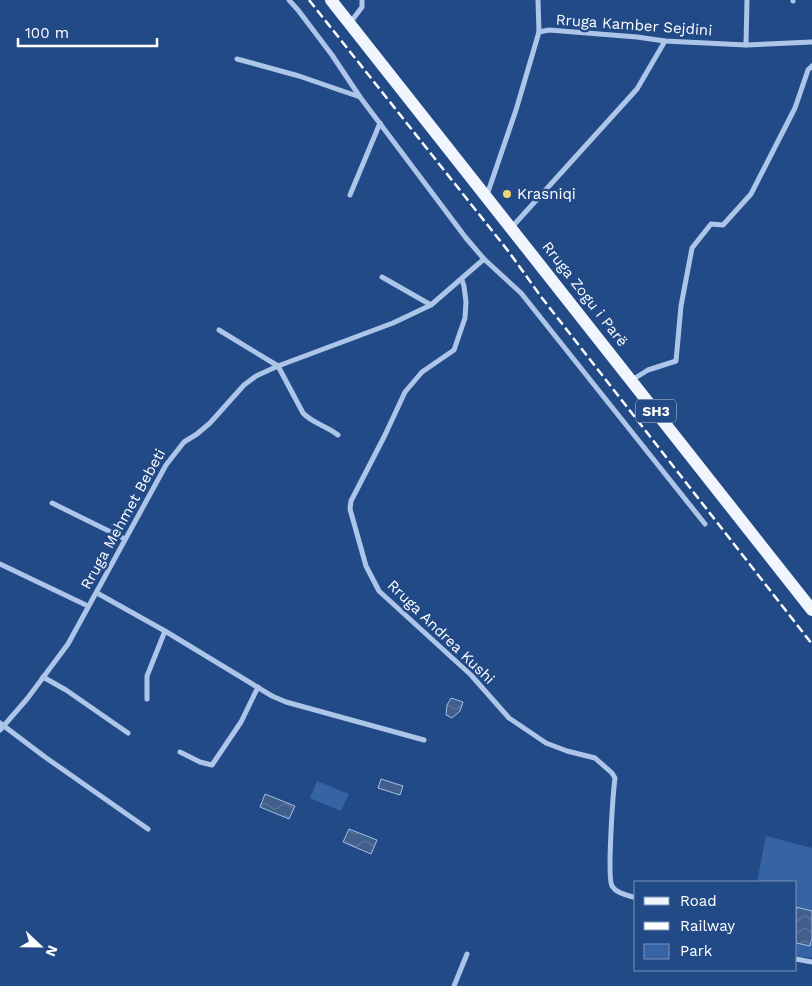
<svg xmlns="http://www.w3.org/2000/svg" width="812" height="986" font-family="'Work Sans',sans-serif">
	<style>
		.green { fill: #3663a4 }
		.water { fill: url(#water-waves); stroke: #a0bfea }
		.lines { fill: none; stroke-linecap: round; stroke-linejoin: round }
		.street { stroke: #adc5e9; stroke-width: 5 }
		.primary { stroke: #f0f5fe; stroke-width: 12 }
		.rail { stroke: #fff; stroke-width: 2.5; stroke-dasharray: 9 4; stroke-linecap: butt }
		.poi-dot { fill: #f5d46f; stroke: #224a87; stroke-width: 2 }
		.labels { text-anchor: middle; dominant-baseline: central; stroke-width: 5; stroke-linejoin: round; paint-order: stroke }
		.shield { fill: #224a87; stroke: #bdc9db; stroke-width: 1 }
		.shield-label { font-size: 14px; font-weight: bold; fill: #fff }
		.street-label { font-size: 15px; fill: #fff; stroke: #224a87 }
		.poi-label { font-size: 15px; fill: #fff; stroke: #224a87; text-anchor: start }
	</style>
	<defs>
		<pattern id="water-waves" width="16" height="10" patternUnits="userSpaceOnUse" patternTransform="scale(1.25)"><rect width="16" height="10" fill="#425e8a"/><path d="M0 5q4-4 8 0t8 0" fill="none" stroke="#5e769c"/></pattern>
	</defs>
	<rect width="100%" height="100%" fill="#224a87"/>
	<g class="green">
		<path d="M317,781L349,794L341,811L310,798Z"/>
		<path d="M766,836L812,848V958L796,956V882H757Z"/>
	</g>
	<g class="water">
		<path d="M451,698L463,702L460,711L452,718L446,715L447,705Z"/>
		<path d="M381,779L403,786L400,795L378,788Z"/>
		<path d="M265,794L295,806L289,819L260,807Z"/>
		<path d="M349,829L377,840L371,854L343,842Z"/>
		<path d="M796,907L812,911V938L810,946L796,943Z"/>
	</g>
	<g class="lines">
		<g class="street">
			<path d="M289,0L298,10L332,55L360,97L466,238L484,259L521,293L705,524"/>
			<path d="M538,0L539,32"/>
			<path d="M793,1V0"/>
			<path d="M350,23L362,7V0"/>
			<path d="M746,45L747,0"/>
			<path d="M237,59L299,76L360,97"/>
			<path d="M350,195L380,123"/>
			<path d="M487,195L516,110L539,32L549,30L637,37L665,41L746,45L812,42"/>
			<path d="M512,227L637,89L665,41"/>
			<path d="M382,277L431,305"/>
			<path d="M462,280L464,286L466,302L465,318L454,350L422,372L405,392L385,435L351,501L350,509L366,566L379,591L471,675L509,718L546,743L567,751L595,758L612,773L615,778C613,794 607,877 612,886C617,894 628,895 636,898"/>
			<path d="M219,330L278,366L303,413C312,423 327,426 338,435"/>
			<path d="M632,380L648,370L676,361L681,306L692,248L711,224L723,225L751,194L795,108L808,70L812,66"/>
			<path d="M52,503L125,539"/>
			<path d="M0,564L88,606"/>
			<path d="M97,593L165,631L272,696L286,702L424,740"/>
			<path d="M43,677L66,690L128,733"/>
			<path d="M147,699V676L165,631"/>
			<path d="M0,723L45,757L148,829"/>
			<path d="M0,730L27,699L68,644L166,465L184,442L197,434L210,423L244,385L256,376L278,366L393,323L431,305L484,259"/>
			<path d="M180,752L200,762L212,765L241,722L258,687"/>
			<path d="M796,959L812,962"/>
			<path d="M454,986L467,954"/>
		</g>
		<path class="primary" d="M331,0L812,610"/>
		<path class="rail" d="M309,0L509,252L542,298L812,644"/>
	</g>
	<circle class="poi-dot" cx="507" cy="194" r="5"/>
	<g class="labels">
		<rect class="shield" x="636" y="399.5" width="40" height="23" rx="4"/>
		<g class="shield-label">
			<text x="656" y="411">SH3</text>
		</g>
		<g class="street-label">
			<text transform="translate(634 25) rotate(4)">Rruga Kamber Sejdini</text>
			<text transform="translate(585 294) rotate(52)">Rruga Zogu i Parë</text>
			<text transform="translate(123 519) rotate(-61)">Rruga Mehmet Bebeti</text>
			<text transform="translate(441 632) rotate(44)">Rruga Andrea Kushi</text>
		</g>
		<g class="poi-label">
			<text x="517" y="194">Krasniqi</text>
		</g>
	</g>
	<rect x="634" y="881" width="162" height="90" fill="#224a87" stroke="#7a92b7"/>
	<rect x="644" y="897" width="25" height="8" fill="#f0f5fe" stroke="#7a92b7"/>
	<text x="680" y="906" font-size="15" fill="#ffffff">Road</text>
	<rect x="644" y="922" width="25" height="8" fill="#ffffff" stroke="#7a92b7"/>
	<text x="680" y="931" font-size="15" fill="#ffffff">Railway</text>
	<rect x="644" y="944" width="25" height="15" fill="#3663a4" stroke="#7a92b7"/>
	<text x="680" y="956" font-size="15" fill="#ffffff">Park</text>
	<g transform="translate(40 946) rotate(112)" stroke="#224a87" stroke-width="4" paint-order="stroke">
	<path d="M0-4L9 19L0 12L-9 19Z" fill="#ffffff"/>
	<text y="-8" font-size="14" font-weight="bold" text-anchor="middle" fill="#ffffff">N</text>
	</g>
	<path d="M18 38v8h139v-8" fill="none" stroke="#ffffff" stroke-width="2.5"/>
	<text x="25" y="38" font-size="15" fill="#ffffff" stroke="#224a87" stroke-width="4" paint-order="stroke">100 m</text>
</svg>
